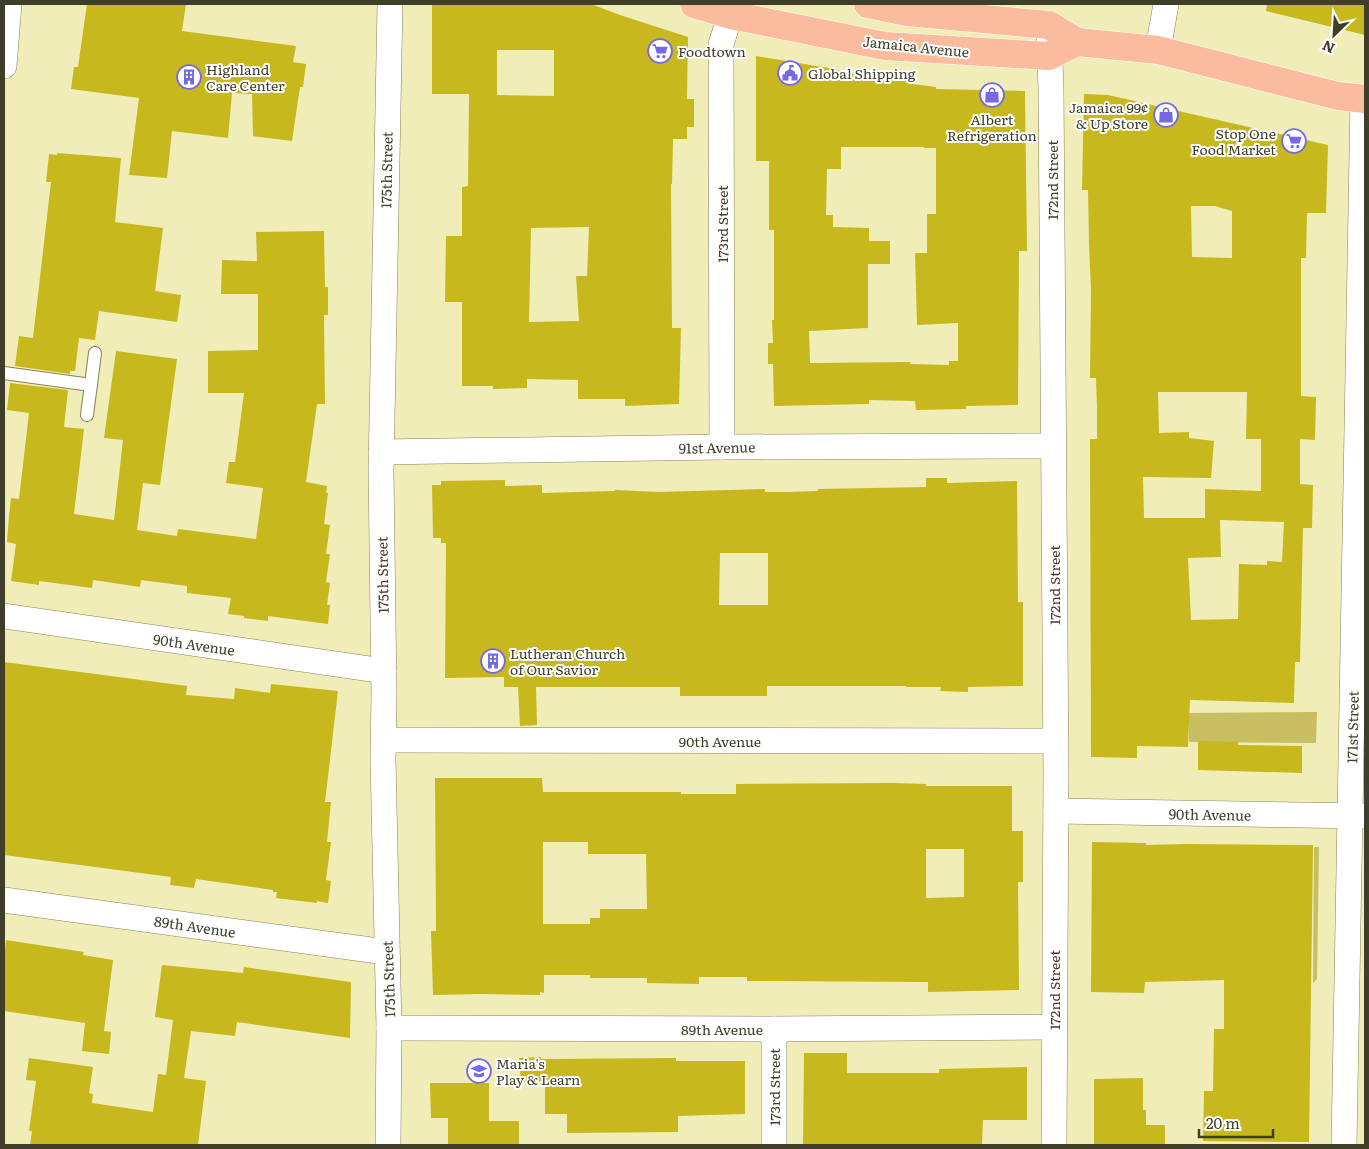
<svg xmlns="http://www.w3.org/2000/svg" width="1369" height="1149" font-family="Literata,serif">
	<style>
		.green { fill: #c8bf62 }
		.building { fill: #c6b81d; fill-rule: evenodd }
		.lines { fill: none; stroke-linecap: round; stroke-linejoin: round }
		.service-casing { stroke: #878252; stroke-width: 14 }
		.minor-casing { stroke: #878252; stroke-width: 26 }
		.primary-casing { stroke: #fff; stroke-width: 29 }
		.service { stroke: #fff; stroke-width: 12 }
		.minor { stroke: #fff; stroke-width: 25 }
		.primary { stroke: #fbbb9f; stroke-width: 28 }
		.labels { text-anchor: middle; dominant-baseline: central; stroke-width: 4; stroke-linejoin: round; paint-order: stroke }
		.street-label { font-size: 14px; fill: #3f3e29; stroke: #fff }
		.poi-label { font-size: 14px; fill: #3f3e29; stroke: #fff; text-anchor: start }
	</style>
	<rect width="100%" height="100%" fill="#f1edb9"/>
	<g class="green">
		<path d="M1317,712L1316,743L1189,742V713Z"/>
		<path d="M1314,847H1319L1317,979L1313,983Z"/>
	</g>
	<g class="building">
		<path d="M87,4H186L182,31L296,46L293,62L306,64L303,87H300L292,141L253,136L252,94L232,93L228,138L172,131L167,178L129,175L139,98L71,89L74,67H78Z"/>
		<path d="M432,4H591L620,15L688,37L687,99H694V127H687V139H673L672,184H671L672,328H681L679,404L625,406V399H578V380L527,379V388L493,389V386H462V302H445L446,236H462V187L468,186L469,94H432ZM497,50H554V96L497,95ZM589,227L587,276H576L579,321L529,322L531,228Z"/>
		<path d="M1267,4H1365V35L1266,11Z"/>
		<path d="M756,56L829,68L874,79L875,77L911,82L912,84L936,87V89L1025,91L1027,251H1019L1018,405L966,406V409L916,410L915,401L869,400V404L774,406L773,364H768V343H773L772,320H774V230H769V161H756ZM841,147H924V148H936V214H927V253H915L917,325L958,323V361H949V365L910,364V362L810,363L809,331L868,328V264H890V241H869V228L833,227V215H826L827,169H841Z"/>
		<path d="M1084,94L1108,95L1328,145L1326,213H1307L1306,258H1301V396L1316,397L1315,440L1300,439V484L1313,485L1312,528H1303L1300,662H1295L1294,703L1190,700L1188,747L1137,746V758L1091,757L1090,439H1097V407L1096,378H1090L1091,290L1089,244L1088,190H1082ZM1191,206H1215L1232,211V258L1192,257ZM1158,392H1247L1246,439H1261V491L1205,489V518H1144L1143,477L1211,478L1214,441L1189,438V432L1159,433ZM1220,520L1284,522L1282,562L1267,561V565L1239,564L1238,619L1191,620L1188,558L1221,557Z"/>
		<path d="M57,153L121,158L115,222L163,228L155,291L181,295L177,322L99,311L95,340L79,338L75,371H70V374L15,366L19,336L33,338L51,182H46L49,154L57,155Z"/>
		<path d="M324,231L325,287H328V315H324L325,404H317L306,482L327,486L326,493H328L324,524L330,525L326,554H330L326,582L330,583L327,605H330L328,624L268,616V621L244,618V616L228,614L231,598L187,593V586L141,580L140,587L93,580L92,588L39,581V585L11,581L16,544L7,542L9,516L11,498L19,499L29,413L7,410L10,383L68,390L64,427L84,429L74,514L114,520L123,440L104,438L116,351L177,359L160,485L143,483L137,530L177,536L178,529L256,539L263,488L226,483L229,462H235L244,393H208V351L258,350V294H221L222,260L257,261L256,232Z"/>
		<path d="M926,478H947V483L1017,481L1018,602H1023V686L968,687V692L940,691L941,687H906V686H767V696H680V687H536L537,725L520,726L518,687H504V677L445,678L446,543H441V538H433L432,485H441V481L505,480V486L542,485V493L614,491L615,490L659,492L765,489V492H788L818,491V489L926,487ZM720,553H768V605H719Z"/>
		<path d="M4,662L187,686L186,695L234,699L235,688L270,693L271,684L338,691L325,802H331L327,842H331L326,880L331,881L328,903L317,901V903L276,898L277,892H273V890L196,879L194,888L170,885L171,877L4,855Z"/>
		<path d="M1198,741L1238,742V745L1302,746V773L1198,770Z"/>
		<path d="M435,778H542L543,792H681V794H736V784L891,783L926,784V786H1012V831H1023V882H1018L1019,990L928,992V982L747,981V977H699V984L647,983V978H590V975H544V993L540,992V995L480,994L433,995L431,931H436ZM543,842H588V854H646L647,909H600V918H590V924H543ZM926,849H964V897L926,898Z"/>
		<path d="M1092,842L1146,843V845L1186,844L1313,845L1309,1142L1203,1141L1204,1091H1213L1214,1029H1224V980L1145,982L1144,993L1091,992Z"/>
		<path d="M6,940L84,952L83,955L113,960L104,1031L111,1032L109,1054L82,1051L85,1023L4,1011V960Z"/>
		<path d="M162,965L243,973L244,967L351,982L350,1038L237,1022L235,1036L191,1031L184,1078L206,1081L198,1145H30L32,1131H29L36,1081L26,1080L29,1058L93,1067L89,1093L93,1094L92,1103L153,1112L158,1074L166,1075L173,1020L155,1017Z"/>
		<path d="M804,1053H847V1073H939V1069L1027,1067V1120H983L982,1145H803Z"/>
		<path d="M541,1057V1059L676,1058V1061H745V1114L678,1116V1132L567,1133V1114H545V1081L521,1082L519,1058Z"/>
		<path d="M1143,1078V1110H1146V1125H1165V1145H1094V1079Z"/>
		<path d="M430,1083H489V1121H519V1145H448V1118H431Z"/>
	</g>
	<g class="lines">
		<g class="service-casing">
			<g id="service">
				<path d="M4,373L91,385"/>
				<path d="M87,415L95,353"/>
			</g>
		</g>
		<g class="minor-casing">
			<g id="minor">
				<path d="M1049,35L1051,89L1056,774L1054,1145"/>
				<path d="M1158,50L1166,4"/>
				<path d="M4,66L9,4"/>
				<path d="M722,447L721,44L734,4"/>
				<path d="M381,452L722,447L1053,446"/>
				<path d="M4,616L384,671"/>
				<path d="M384,740L1055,741"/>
				<path d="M1056,811L1365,816"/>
				<path d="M4,900L386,952"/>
				<path d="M389,1028L774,1029L1054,1027"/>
				<path d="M774,1029V1145"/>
				<path d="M388,1145L389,1028L383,759L384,694L381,471L390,4"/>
				<path d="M1344,1145L1363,98"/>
			</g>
		</g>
		<g class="primary-casing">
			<g id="primary">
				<path d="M694,4L731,15L885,46L1049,56L1077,42"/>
				<path d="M868,4L907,12L1049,25L1077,42L1158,50L1338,96L1365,99"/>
			</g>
		</g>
		<use href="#service" class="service"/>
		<use href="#minor" class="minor"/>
		<use href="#primary" class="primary"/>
	</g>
	<defs>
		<g id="supermarket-ring" transform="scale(1.25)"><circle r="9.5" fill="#fff" stroke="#7569e4" stroke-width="1.5"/><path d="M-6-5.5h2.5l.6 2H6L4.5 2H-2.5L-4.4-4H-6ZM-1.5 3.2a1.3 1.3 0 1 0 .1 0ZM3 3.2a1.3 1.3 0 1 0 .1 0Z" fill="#7569e4"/></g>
		<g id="civic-ring" transform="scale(1.25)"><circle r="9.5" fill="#fff" stroke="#7569e4" stroke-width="1.5"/><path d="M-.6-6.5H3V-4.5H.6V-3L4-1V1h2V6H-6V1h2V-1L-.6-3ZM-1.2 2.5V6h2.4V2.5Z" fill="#7569e4"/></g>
		<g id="building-ring" transform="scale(1.25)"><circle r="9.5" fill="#fff" stroke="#7569e4" stroke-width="1.5"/><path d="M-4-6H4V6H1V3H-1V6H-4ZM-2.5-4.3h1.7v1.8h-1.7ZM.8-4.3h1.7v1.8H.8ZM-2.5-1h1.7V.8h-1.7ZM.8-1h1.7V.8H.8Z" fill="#7569e4"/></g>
		<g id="shop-ring" transform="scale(1.25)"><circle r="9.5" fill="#fff" stroke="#7569e4" stroke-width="1.5"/><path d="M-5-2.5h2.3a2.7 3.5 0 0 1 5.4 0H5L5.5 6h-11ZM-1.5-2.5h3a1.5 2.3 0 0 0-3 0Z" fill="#7569e4"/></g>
		<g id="school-ring" transform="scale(1.25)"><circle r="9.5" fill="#fff" stroke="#7569e4" stroke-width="1.5"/><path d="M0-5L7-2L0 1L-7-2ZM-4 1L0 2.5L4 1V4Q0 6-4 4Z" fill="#7569e4"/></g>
	</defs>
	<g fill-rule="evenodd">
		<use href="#supermarket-ring" x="660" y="51"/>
		<use href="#civic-ring" x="790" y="73"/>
		<use href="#building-ring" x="189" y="77"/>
		<use href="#shop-ring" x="992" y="95"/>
		<use href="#shop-ring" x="1166" y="115"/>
		<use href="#supermarket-ring" x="1294" y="141"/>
		<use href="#building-ring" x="493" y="661"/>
		<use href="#school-ring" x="479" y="1071"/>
	</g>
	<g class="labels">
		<g class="street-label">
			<text transform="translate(916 46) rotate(6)">Jamaica Avenue</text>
			<text transform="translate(386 170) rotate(-89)">175th Street</text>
			<text transform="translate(1052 180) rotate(-90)">172nd Street</text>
			<text transform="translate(722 224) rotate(-90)">173rd Street</text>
			<text transform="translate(717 447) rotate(-1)">91st Avenue</text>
			<text transform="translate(382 575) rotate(-91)">175th Street</text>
			<text transform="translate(1054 585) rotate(-90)">172nd Street</text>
			<text transform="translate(194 644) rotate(8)">90th Avenue</text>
			<text transform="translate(1352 727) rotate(-89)">171st Street</text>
			<text x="720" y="741">90th Avenue</text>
			<text transform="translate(1210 814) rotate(1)">90th Avenue</text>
			<text transform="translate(195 926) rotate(8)">89th Avenue</text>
			<text transform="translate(388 979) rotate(-92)">175th Street</text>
			<text transform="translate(1054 990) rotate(-90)">172nd Street</text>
			<text x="722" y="1029">89th Avenue</text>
			<text transform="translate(774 1087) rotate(-90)">173rd Street</text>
		</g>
		<g class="poi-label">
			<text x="678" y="51">Foodtown</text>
			<text x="206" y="69">Highland<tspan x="206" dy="16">Care Center</tspan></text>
			<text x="808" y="73">Global Shipping</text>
			<text x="1148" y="107" text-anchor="end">Jamaica 99¢<tspan x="1148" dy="16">&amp; Up Store</tspan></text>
			<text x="992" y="119" text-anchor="middle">Albert<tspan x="992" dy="16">Refrigeration</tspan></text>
			<text x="1276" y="133" text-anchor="end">Stop One<tspan x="1276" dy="16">Food Market</tspan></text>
			<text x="510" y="653">Lutheran Church<tspan x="510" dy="16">of Our Savior</tspan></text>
			<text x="496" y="1063">Maria's<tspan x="496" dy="16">Play &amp; Learn</tspan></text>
		</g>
	</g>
	<rect width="1369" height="1149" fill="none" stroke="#3f3e29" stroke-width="10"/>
	<g transform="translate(1334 35) rotate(205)" stroke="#ffffff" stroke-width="4" paint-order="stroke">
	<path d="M0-4L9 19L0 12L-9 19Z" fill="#3f3e29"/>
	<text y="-8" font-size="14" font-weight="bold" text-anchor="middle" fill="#3f3e29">N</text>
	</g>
	<path d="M1199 1129v8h74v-8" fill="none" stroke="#3f3e29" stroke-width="2.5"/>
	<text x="1206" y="1129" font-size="15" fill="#3f3e29" stroke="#ffffff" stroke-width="4" paint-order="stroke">20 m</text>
</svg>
